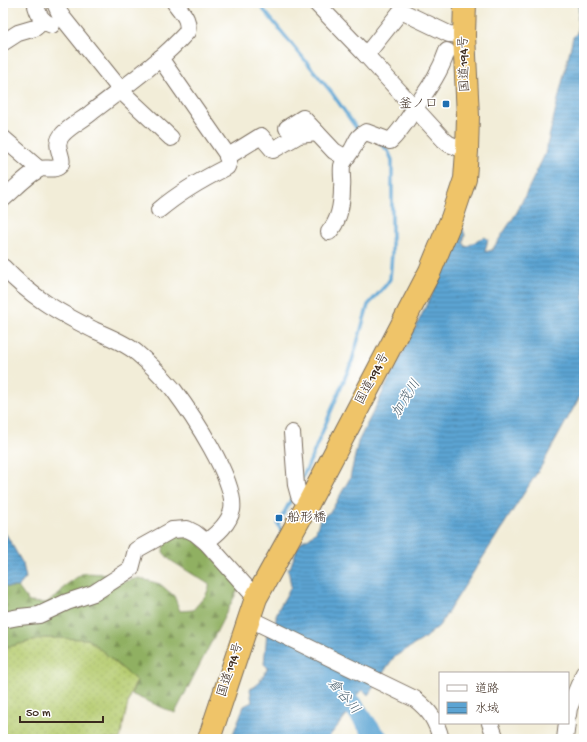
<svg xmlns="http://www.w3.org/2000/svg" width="587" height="742" font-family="'Gochi Hand','Klee One',sans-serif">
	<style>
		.grass { fill: url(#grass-dots); stroke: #787b47 }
		.forest { fill: url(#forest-firs); stroke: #666d40 }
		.water { fill: url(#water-rules); stroke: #4c6778 }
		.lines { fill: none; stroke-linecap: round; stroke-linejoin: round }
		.stream { stroke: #5ca4d3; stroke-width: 3.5 }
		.river { stroke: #5ca4d3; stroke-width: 20 }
		.minor-casing { stroke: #7b6e5f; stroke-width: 18 }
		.highway-casing { stroke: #7b6e5f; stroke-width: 24 }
		.minor { stroke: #fff; stroke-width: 16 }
		.highway { stroke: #efc469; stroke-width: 22 }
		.poi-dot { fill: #1f6fb2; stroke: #fff; stroke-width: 1.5 }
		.labels { text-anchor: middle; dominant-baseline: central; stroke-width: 3; stroke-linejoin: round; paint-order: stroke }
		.street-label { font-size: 13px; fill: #3b2a1e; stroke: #fff }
		.poi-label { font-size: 13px; fill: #3b2a1e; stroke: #fff; text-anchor: end }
		.water-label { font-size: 14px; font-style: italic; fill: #4a616f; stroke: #fff }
	</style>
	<defs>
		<pattern id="grass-dots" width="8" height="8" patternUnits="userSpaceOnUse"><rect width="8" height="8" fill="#b6cc70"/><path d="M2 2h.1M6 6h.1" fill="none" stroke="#9daf61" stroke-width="1.8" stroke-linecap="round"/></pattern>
		<pattern id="forest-firs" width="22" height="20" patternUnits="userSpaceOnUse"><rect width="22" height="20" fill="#90b062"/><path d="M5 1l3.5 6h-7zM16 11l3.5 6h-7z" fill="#778f50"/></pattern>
		<pattern id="water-rules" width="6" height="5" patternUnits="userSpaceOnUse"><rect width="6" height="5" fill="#5ca4d3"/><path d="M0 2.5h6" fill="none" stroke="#4d86ab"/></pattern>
	</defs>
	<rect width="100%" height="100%" fill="#fff"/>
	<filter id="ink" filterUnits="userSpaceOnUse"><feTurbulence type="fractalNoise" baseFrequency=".025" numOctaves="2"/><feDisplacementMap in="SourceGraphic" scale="8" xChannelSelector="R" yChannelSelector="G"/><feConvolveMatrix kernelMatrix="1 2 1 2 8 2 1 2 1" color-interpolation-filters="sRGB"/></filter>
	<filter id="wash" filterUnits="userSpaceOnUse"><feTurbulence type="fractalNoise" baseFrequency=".012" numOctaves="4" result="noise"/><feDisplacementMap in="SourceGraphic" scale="16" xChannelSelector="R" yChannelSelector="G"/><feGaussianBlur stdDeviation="0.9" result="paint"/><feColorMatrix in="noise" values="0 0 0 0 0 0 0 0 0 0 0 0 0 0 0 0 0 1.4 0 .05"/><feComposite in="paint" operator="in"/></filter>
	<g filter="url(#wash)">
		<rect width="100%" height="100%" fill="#f2edd8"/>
		<path class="grass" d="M44,638L88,639L137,681L130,694L120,739H3V648Z"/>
		<path class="forest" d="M172,535H186L198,542L240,586L175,713L131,694L137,681L88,639L44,638L3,648V585L7,587H18L29,602L46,603L58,595L66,585L83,573L109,574L122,582L139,578L160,584L174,596L180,611L193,610L206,595L210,585L170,560L163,552L164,542Z"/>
		<g class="water">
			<path d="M579,3H584V389L542,465L439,626L422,640L394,657L368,695L363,690L345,703L349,712L327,739H231L244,706L252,702L250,689L256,686L268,668L264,664L267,632L276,620V615L280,606L291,587L288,568H290L297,548L302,541L309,538L316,531L320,519L331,511L350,478L358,442L442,274L462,226L465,235L463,242L466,247L484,237L488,239L485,252L492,250L517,212L545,154L573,37L577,33Z"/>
			<path d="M3,532L6,534L23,564L26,578L18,587H7L3,585Z"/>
		</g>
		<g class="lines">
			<g class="stream">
				<path d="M258,3L332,93L359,132"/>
				<path d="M301,480L308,466L352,361L368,305L386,285L390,279L392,253V160L388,151L381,144"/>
				<path d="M283,535L278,524L293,496"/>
			</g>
			<path class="river" d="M331,681L355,708L375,736L379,739"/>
		</g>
	</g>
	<g filter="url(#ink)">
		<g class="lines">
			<g class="minor-casing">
				<g id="minor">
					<path d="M55,3L59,12L63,18L124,94L171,138"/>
					<path d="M316,3L366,55L444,140L449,144L467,151"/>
					<path d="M36,6C39,16 42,22 52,25"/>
					<path d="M4,42L18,33L35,28L43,21"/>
					<path d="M366,55L401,11L449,34L464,35"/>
					<path d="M287,128L303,118L334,151L346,158"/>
					<path d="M3,138L39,169"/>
					<path d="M227,157L261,136L273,150L299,135L317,133"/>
					<path d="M3,199C14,190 25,177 38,170C43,166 52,171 58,167C69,160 50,147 63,134C71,125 83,120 92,112C124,87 159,63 187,32C190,19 182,13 175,3"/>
					<path d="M159,210C179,193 203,179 227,167L229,161L226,153L160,58"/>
					<path d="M329,232C339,221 342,203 342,188C343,181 341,173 342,166C344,159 350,154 353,148C358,139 357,137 366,132L390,141C401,131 407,120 415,108C428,89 440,73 447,51"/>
					<path d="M3,267C31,297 58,312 94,330C107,336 126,343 137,353C150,364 162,376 173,389C191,413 237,481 232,510C229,524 217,534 206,542"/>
					<path d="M292,433L296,485L299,496L308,504"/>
					<path d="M248,618L415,699C430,711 436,720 441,739"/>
					<path d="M3,620L19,617L39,615L67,602L94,593L131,569L136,550L172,530L187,529L195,533L206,542L256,598"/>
					<path d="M568,715L569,708L584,673"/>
					<path d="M490,723L496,739"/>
					<path d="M565,739L567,723"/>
				</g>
			</g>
			<g class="highway-casing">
				<path id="highway" d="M209,739L256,598L308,504L430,271L452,218L465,179L467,151L468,116L464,35L465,3"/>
			</g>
			<use href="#minor" class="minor"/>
			<use href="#highway" class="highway"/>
		</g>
	</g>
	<g class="poi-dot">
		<rect x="442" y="100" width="8" height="8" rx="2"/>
		<rect x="275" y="514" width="8" height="8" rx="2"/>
	</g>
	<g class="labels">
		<g class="street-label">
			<text transform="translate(465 64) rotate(-92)">国道194号</text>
			<text transform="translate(373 379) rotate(-62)">国道194号</text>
			<text transform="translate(231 670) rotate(-72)">国道194号</text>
		</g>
		<g class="poi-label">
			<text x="438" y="104">釜ノ口</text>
			<text x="287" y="518" text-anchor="start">船形橋</text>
		</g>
		<g class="water-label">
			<text transform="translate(407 399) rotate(-58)">加茂川</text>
			<text transform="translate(343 697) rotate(50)">倉谷川</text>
		</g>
	</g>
	<rect width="587" height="742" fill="none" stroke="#fff" stroke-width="16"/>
	<rect x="439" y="672" width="130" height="52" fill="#ffffff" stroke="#b1aaa5"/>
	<rect x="447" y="685" width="20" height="6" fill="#ffffff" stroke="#b1aaa5"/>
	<text x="475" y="692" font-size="12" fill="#3b2a1e">道路</text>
	<rect x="447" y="702" width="20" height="12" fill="url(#water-rules)" stroke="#b1aaa5"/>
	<text x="475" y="712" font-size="12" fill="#3b2a1e">水域</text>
	<path d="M20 716v6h83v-6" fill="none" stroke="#3b2a1e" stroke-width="2"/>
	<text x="26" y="716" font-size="12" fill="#3b2a1e" stroke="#ffffff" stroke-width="3" paint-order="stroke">50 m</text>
</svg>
